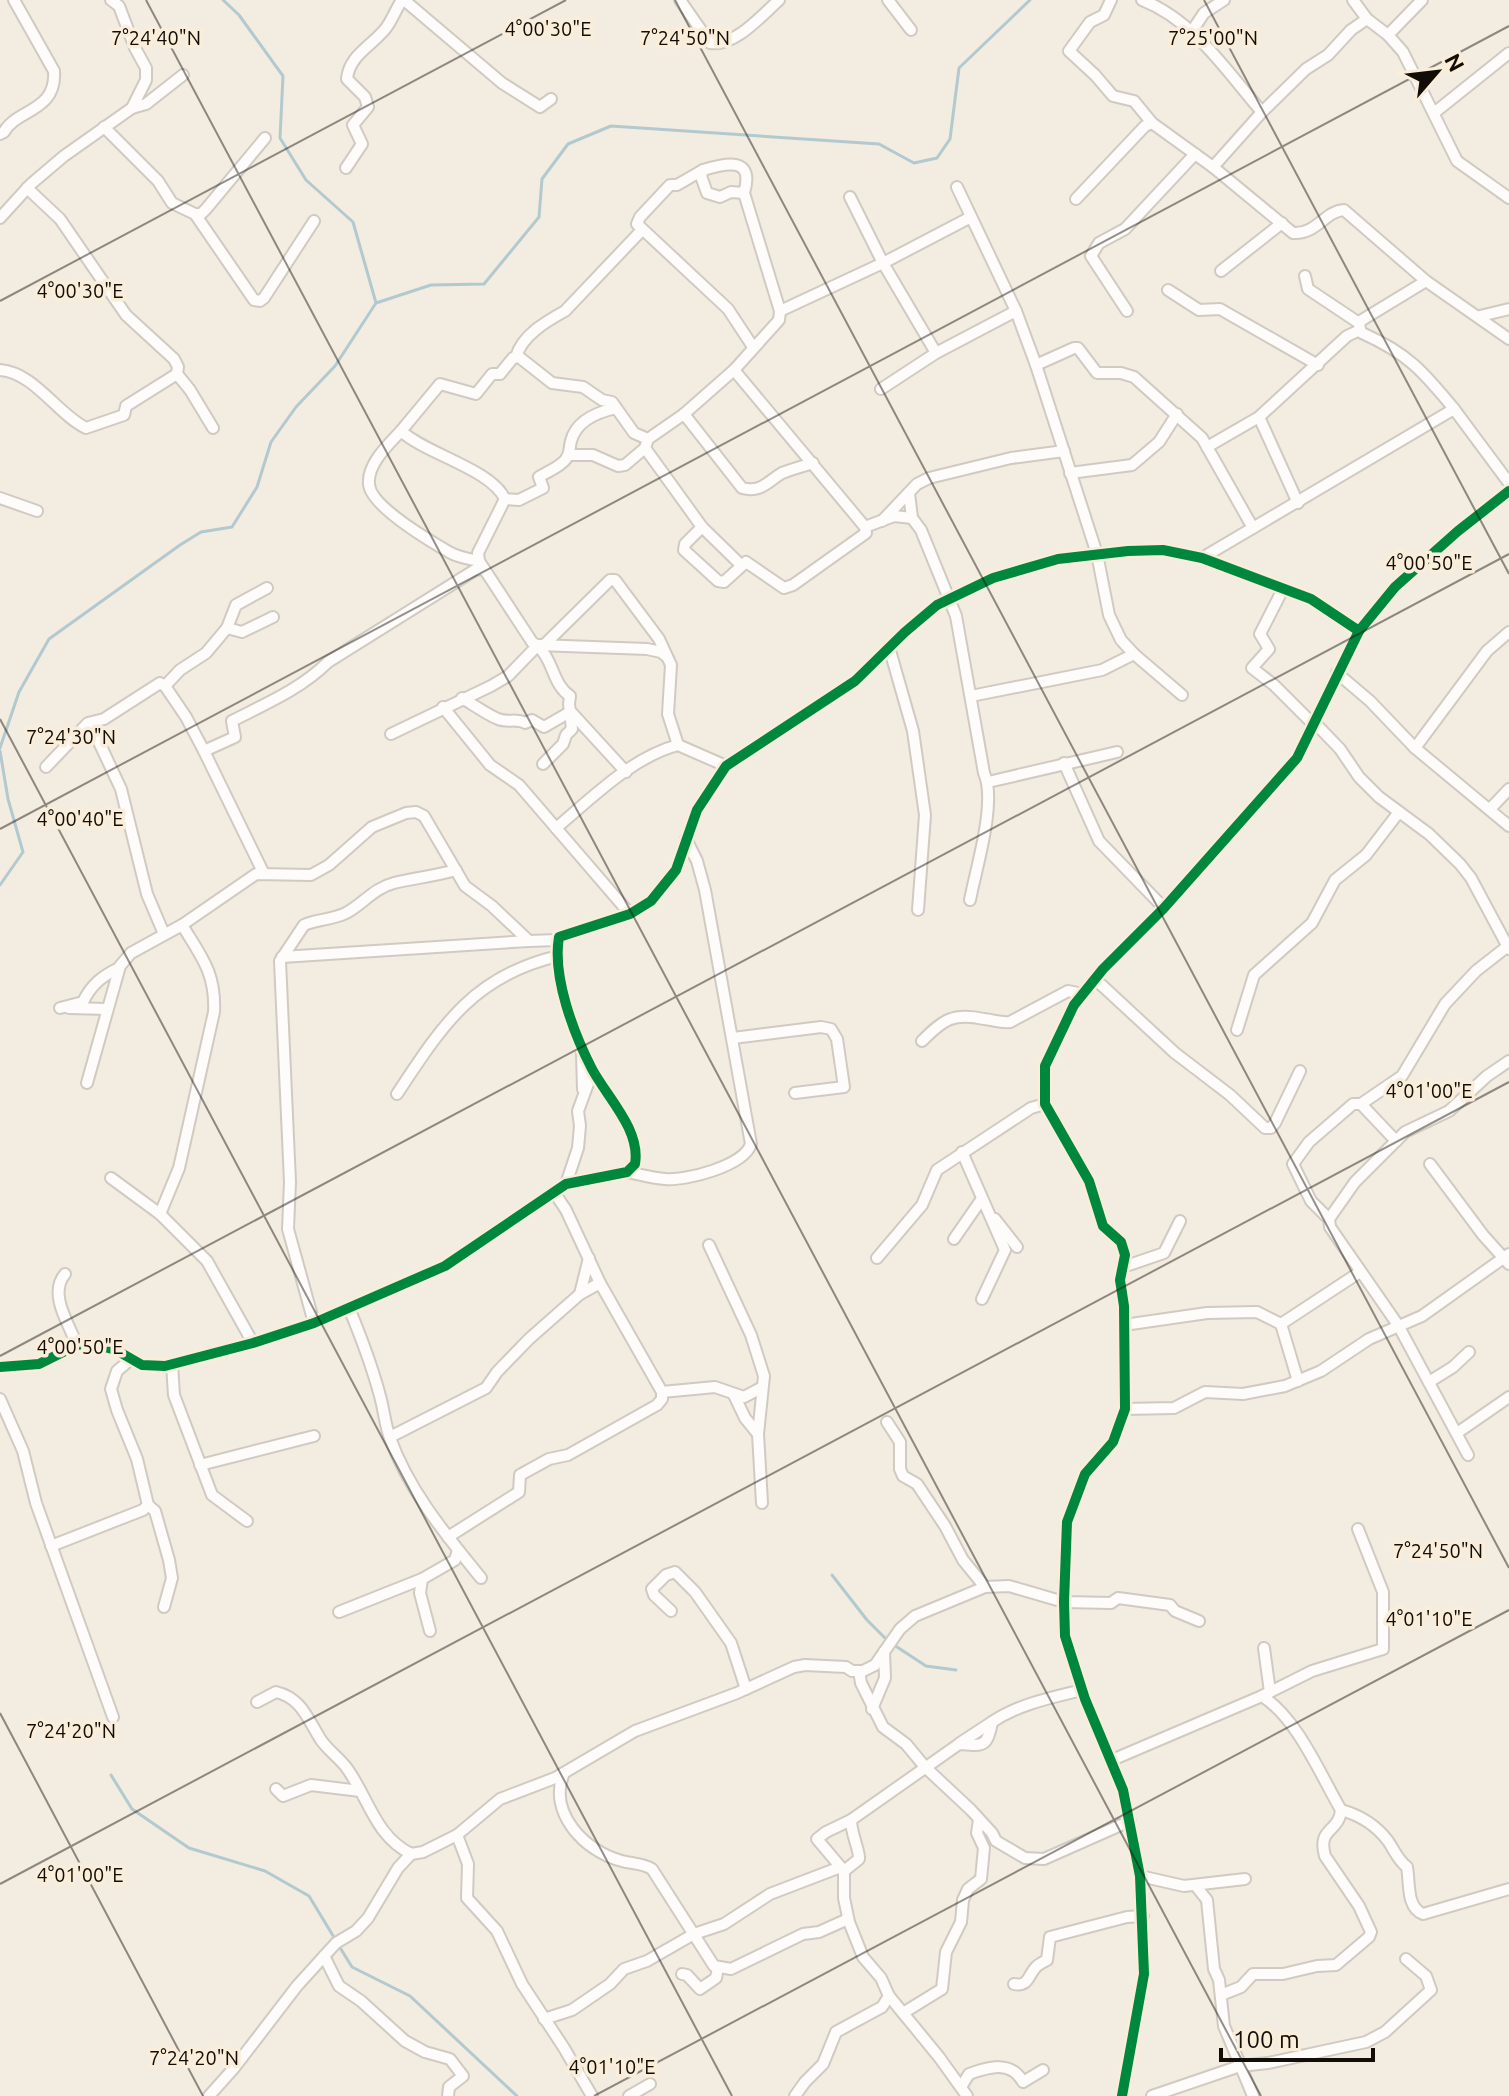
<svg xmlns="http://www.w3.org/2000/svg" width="1509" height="2096" font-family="Ubuntu,sans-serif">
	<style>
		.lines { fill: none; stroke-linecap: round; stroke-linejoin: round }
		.stream { stroke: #b3c9d0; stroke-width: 3 }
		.minor-casing { stroke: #d0cac2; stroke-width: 14 }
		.minor { stroke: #fdfcfa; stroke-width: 10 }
		.cycleway-casing { stroke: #faeeda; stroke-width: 15 }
		.cycleway { stroke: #00873e; stroke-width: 10 }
		.ticks { fill: none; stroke: #120e07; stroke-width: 2; stroke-opacity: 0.45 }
		.ticks-label { font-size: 20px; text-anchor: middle; fill: #120e07; stroke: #faeeda; stroke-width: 7; stroke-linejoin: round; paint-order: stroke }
	</style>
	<rect width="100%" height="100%" fill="#f3ece1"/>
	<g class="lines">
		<g class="stream">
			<path d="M223,0L239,15L283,76L280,138L306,180L353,222L376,303"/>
			<path d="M0,748L19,692L49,639L180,545L201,532L232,527L257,487L271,442L296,407L335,366L376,303L431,285L484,284L539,217L542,179L568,144L611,126L879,144L914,163L937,158L950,139L959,68L1030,0"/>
			<path d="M0,751L8,799L23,852L0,885"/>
			<path d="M832,1575L867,1620L888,1641"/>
			<path d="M894,1645L926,1666L956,1670"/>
			<path d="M111,1775L132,1809L189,1848L265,1871L309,1896L335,1939"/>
			<path d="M339,1946L352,1967L410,1996L517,2096"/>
		</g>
		<g class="minor-casing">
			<g id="minor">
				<path d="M111,0L119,6L135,48L146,68V80L132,108"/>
				<path d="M404,0L502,83L540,107L551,99"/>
				<path d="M680,0L710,43C735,47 762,15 779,0"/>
				<path d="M888,0L911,30"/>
				<path d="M1111,0L1104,15L1090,22L1069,51L1095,75L1113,96L1134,101L1152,123"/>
				<path d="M1142,0C1194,20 1227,72 1262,112"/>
				<path d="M1353,0L1367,19L1388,35L1403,52L1457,161L1509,198"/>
				<path d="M1192,31L1204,13L1224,0"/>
				<path d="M1388,35L1422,0"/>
				<path d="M1434,113L1509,53"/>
				<path d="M104,127L158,181L172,203L195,214L254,300L260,301L264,298L314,221"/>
				<path d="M0,134L4,132C16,109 57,112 54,71L14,0"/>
				<path d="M1213,167L1262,112L1306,69L1328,55L1351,30L1367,19"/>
				<path d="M346,168L362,144L353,125L368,107L365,97L347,79C349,55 372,46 386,28C392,20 396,9 402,0"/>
				<path d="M703,170L677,185H670L640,217L637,224L728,309L753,347"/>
				<path d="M957,187L1016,311L1036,365L1097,554L1109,615L1121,640L1134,654L1182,695"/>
				<path d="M27,188L60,219L126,315L174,359L178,367L177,374L190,390L213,428"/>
				<path d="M850,197L883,263L936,353"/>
				<path d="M1076,199L1145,126L1152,123L1213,167L1293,233C1316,235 1325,211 1344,210L1426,281L1509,339"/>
				<path d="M195,214H201L206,209L265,138"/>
				<path d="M0,218L31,184L64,156L132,108L146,104L183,75"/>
				<path d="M1221,271L1282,223"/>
				<path d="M1305,276L1308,289L1359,323"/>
				<path d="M1168,290L1199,310L1220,309L1318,365"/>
				<path d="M780,311L883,263L971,217"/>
				<path d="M1127,311L1091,256L1099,243L1125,229L1195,154"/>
				<path d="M1480,316L1509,309"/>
				<path d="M1360,330L1362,333C1407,353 1423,371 1454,409"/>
				<path d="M1360,330L1359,323L1362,320L1426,281"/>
				<path d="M516,357C522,335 547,321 565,311L641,231"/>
				<path d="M1036,365L1074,348H1078L1097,373H1121L1134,377L1202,438L1253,528"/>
				<path d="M0,370C35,373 56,413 86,428L124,415L126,406L177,374"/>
				<path d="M881,389L936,353L1016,311"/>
				<path d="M684,414L742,488C761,493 767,482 782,473C792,469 803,466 813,463"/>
				<path d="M1259,417L1298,503"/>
				<path d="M401,431L440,384L476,394L492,374H500L513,358L519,357L552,383L583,387L602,400L612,402L634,433L648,439"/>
				<path d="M1207,447L1259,417L1347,336L1360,330"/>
				<path d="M645,448L702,527L741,565"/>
				<path d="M569,455H593L618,466L625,465L645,448L648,439L684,414L734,370L779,320L780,311L744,193C755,156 726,163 703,170L701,176L707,193L720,197L731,192L744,193"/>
				<path d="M1070,473L1132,465L1159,442L1177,414"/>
				<path d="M909,493L912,518L921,530L956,616L984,773C997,802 976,868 970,900"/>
				<path d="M0,498L37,511"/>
				<path d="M505,499L478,553L479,561L532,642C554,655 551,684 570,696L569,704L572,729L566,735L563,744L543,764"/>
				<path d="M882,521L917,484L929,478L1011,458L1064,451"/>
				<path d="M702,527L685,544L684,550L718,581L724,582L746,562L784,588L793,585L866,533L865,527L734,370"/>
				<path d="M865,527L894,516L912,518"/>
				<path d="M1202,558L1454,409L1509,483"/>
				<path d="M479,561C469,559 457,557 449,552C430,541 370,506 369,484C367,464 389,444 401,431C426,454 491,469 505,499L519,500L543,488L539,477C548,471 559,468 566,459C571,452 569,448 571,441C576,421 598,412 616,408"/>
				<path d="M1283,589L1260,634L1269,649L1252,668L1274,685L1312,723"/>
				<path d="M227,628L242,632L273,617"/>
				<path d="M544,645L610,580H615L659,639L671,665L668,714L678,745L726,766"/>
				<path d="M889,647L913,731L925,815L918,910"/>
				<path d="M1337,673L1370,701L1415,748L1509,826"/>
				<path d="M165,686L180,670L206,653L227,628L236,605L267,588"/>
				<path d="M971,696L1102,670L1134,654"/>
				<path d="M462,698C474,705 486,714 498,719C508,723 516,718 525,723L532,720L544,727L570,712"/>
				<path d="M443,707L490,765L519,785L630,914"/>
				<path d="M571,712L626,772"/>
				<path d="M1313,721L1340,749L1359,777L1379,797L1429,834L1460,864L1471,878L1509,949"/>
				<path d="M90,723L121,789L147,894L164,934"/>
				<path d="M391,734L491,686L508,676L538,645L647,649L661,652L666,656"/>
				<path d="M1415,748L1487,651L1509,632"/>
				<path d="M204,751L235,737L232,721C265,704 301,689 328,662L475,570L482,569"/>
				<path d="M1064,763L1099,841L1164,908"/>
				<path d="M46,767L88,723L104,719L160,683L165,686L186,717L204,751L263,872"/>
				<path d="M988,782L1117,752"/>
				<path d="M1490,809L1509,789"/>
				<path d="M556,828C592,798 632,757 678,745"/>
				<path d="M282,957L529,941"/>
				<path d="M1095,979L1175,1053L1230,1095L1265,1128H1271L1275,1123L1300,1071"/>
				<path d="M60,1008L83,1002C91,985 102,976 119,968"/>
				<path d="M69,1008L107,1009"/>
				<path d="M1237,1030L1254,975L1312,923L1335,880L1366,855L1399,812"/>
				<path d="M733,1038L821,1027L831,1029L837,1039L844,1087L795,1093"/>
				<path d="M922,1041C943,1020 953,1012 984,1019C994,1020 1000,1023 1010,1022L1068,991L1083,994"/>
				<path d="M582,1053L583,1089"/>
				<path d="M87,1083L120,966L131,953L182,925L256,874L311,875L329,865L372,827L406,813L416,812L424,816L465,886L492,906L529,941L557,940"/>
				<path d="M397,1094C442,1026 473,976 558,956"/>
				<path d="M1361,1104L1396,1141"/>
				<path d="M962,1152L1005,1250L982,1299"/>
				<path d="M1430,1164L1483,1235L1509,1264"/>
				<path d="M627,1172C639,1174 652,1178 665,1179C686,1181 744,1166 751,1144L705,890L697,861L686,839"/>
				<path d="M111,1178L160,1214L207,1261L253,1343"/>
				<path d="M566,1184L578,1148L580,1126L578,1111L593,1070"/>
				<path d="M554,1192L566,1210L600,1283L662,1392L715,1387L744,1397L761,1388"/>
				<path d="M160,1214L179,1168L214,1012C216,973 201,956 182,925"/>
				<path d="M995,1219L1017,1247"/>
				<path d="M1329,1219L1355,1182L1405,1132L1449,1111L1487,1076L1509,1061"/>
				<path d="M954,1239L981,1200"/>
				<path d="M709,1245L751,1335L764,1376L758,1434L762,1503"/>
				<path d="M877,1258L922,1205L937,1170L1031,1108L1045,1104"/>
				<path d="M1123,1267L1164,1253L1180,1221"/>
				<path d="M65,1274C48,1294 69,1324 77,1345"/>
				<path d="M580,1294L589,1258"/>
				<path d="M349,1308C361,1337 372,1366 380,1396C384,1410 385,1425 390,1438C409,1491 446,1535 481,1578"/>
				<path d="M314,1323L288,1229L290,1182L280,961L304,925C317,919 332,920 346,913C363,904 374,888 394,883C415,878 435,876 456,870"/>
				<path d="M1281,1324L1298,1381"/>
				<path d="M1124,1325L1207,1313L1257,1312L1281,1324L1360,1272"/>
				<path d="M131,1359L117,1371L111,1389L117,1410L137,1459L148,1505L155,1511L169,1560L172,1578L164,1607"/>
				<path d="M172,1364L174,1395L212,1495L247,1521"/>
				<path d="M0,1367L39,1364L77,1345L89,1343L116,1350L142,1365L165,1366L253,1343L314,1323L445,1266L566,1184L627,1172L635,1164C641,1130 607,1097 592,1069C574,1034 552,977 559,937L630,914L651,901L676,870L697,810L726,766L855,681L905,632L937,605L993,578L1058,559L1128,551L1163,550L1202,558L1311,599L1359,631"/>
				<path d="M1429,1382L1453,1367L1469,1352"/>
				<path d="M734,1395L745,1418L758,1434"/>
				<path d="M0,1399L23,1451L36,1503L113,1717"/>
				<path d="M1125,1409L1174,1408L1205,1392L1243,1394L1285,1386L1321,1371L1369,1339L1422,1316L1509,1254"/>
				<path d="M887,1422L900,1442V1469L903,1476L917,1484L945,1526L963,1560L985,1587"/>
				<path d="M1457,1433L1509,1397"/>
				<path d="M390,1437L486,1388L497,1372L529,1339L580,1294L600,1283"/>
				<path d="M1468,1455L1398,1325L1330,1227L1329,1219L1311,1201L1293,1164L1309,1142L1353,1104H1361L1402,1076L1445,1004L1476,971L1508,946"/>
				<path d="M200,1465L314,1436"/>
				<path d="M448,1537L519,1492L520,1475L549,1459L568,1455L657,1405L662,1399V1392"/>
				<path d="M51,1546L143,1510L148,1505"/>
				<path d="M422,1579L420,1593L430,1631"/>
				<path d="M671,1611L654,1595L652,1589L666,1575L675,1572L695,1592L731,1643L746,1689"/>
				<path d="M339,1612L422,1579L455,1560L458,1550"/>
				<path d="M1264,1648L1270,1692"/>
				<path d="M859,1671L861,1683L883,1727L906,1744L925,1767L971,1810L992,1833L996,1841L1025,1858L1044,1859L1130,1821"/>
				<path d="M257,1702L276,1692C302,1698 308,1720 321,1740C327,1749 338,1757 346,1767C369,1798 374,1835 411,1854L423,1852L457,1835L500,1799L555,1778L635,1731L737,1693L794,1667L805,1665L846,1667L852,1671H863L875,1665L900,1629L915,1616L985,1587L1009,1586L1064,1602L1111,1603L1118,1598L1170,1605L1175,1611L1199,1621"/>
				<path d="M872,1709L885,1678L884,1652"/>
				<path d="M960,1743L992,1722"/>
				<path d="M1112,1760L1262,1696L1312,1671L1383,1649V1592L1358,1529"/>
				<path d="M564,1773C547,1812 585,1852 622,1861C633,1864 642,1863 652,1869L714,1966L731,1969L803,1934L819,1932L848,1919"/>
				<path d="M276,1789L283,1796L311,1785L360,1791"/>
				<path d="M1341,1810C1359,1815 1376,1825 1388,1841C1395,1851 1397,1859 1407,1867C1410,1883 1406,1907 1423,1914L1509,1889"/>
				<path d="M457,1835L468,1864L467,1898L497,1931L522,1984L564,2048L592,2096"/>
				<path d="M844,1871L817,1839L826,1832L851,1820L959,1744C983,1746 987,1748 992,1722C1019,1704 1050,1698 1082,1690"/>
				<path d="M844,1871V1898L849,1922L863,1957L881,1978L889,1996L939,2057L967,2096"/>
				<path d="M844,1871L859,1859C860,1851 851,1834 851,1820"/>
				<path d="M1140,1876L1184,1886L1245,1879"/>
				<path d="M1195,1885L1207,1900L1214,1969L1219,1980L1224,2026L1253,2096"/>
				<path d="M324,1956L339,1986L361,2001L405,2041L425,2052L450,2059L463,2076L449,2087L448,2096"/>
				<path d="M682,1974L687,1975L700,1989L716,1978L718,1968"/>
				<path d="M1014,1984C1029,1987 1028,1975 1036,1967C1039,1964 1043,1962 1047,1960L1050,1937L1127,1917L1143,1916"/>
				<path d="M1221,1995L1241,1987L1253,1974H1283L1317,1966L1336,1965L1369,1937L1371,1932L1359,1906L1325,1856C1317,1827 1339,1833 1341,1810C1320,1774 1297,1718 1262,1696"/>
				<path d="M903,2013L942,1989L946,1952L961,1922L963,1900L968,1889L981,1879L984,1848L977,1833L979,1820"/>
				<path d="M544,2019L572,2010L610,1984L624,1969L647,1961L694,1934L724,1924L770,1894L838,1868"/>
				<path d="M961,2087L969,2074C989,2067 1011,2060 1023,2082L1043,2070"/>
				<path d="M209,2096L234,2068L297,1986L336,1943L356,1931L368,1918L398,1868L411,1854"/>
				<path d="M629,2096L650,2084"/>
				<path d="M795,2096L805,2082L823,2064L836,2032L882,2007L889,1996"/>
				<path d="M1122,2096L1144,1974L1140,1876L1123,1790L1085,1699L1065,1636L1064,1602L1067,1522L1085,1474L1113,1442L1125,1409L1124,1306L1120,1280L1125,1255L1121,1242L1103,1226L1089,1181L1045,1104V1066L1074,1005L1103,969L1164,908L1297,758L1359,631L1395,587L1458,531L1509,491"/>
				<path d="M1152,2096L1240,2066L1268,2063L1366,2042L1385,2032L1431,1990L1426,1976L1406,1959"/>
			</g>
		</g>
		<use href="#minor" class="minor"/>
		<g class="cycleway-casing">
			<g id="cycleway">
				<path d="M0,1367L39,1364L77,1345L89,1343L116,1350L142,1365L165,1366L253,1343L314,1323L445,1266L566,1184L627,1172L635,1164C641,1130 607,1097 592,1069C574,1034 552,977 559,937L630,914L651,901L676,870L697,810L726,766L855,681L905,632L937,605L993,578L1058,559L1128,551L1163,550L1202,558L1311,599L1359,631"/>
				<path d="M1122,2096L1144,1974L1140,1876L1123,1790L1085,1699L1065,1636L1064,1602L1067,1522L1085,1474L1113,1442L1125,1409L1124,1306L1120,1280L1125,1255L1121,1242L1103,1226L1089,1181L1045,1104V1066L1074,1005L1103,969L1164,908L1297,758L1359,631L1395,587L1458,531L1509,491"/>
			</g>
		</g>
		<use href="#cycleway" class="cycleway"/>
	</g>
	<path class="ticks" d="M146,0L1261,2096M675,0L1509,1568M1204,0L1509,574M0,301L566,0M0,719L732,2096M0,829L1509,26M0,1356L1509,554M0,1713L203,2096M0,1884L1509,1082M594,2096L1509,1610"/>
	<g class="ticks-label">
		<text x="548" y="36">4°00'30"E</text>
		<text x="156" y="45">7°24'40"N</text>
		<text x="685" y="45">7°24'50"N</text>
		<text x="1213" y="45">7°25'00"N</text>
		<text x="80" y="298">4°00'30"E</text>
		<text x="1429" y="570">4°00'50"E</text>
		<text x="71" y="744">7°24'30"N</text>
		<text x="80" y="826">4°00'40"E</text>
		<text x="1429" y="1098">4°01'00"E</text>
		<text x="80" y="1354">4°00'50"E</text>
		<text x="1438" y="1558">7°24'50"N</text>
		<text x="1429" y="1626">4°01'10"E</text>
		<text x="71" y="1738">7°24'20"N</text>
		<text x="80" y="1882">4°01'00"E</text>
		<text x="194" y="2065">7°24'20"N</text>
		<text x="612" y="2074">4°01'10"E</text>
	</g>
	<g transform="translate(1437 72) rotate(62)" stroke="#faeeda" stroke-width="6" paint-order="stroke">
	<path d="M0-6L14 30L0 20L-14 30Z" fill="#120e07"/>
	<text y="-12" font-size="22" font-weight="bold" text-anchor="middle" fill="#120e07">N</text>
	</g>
	<path d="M1221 2048v12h152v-12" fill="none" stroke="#120e07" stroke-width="4"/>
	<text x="1233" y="2048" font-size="24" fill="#120e07" stroke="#faeeda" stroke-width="6" paint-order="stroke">100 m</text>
</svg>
